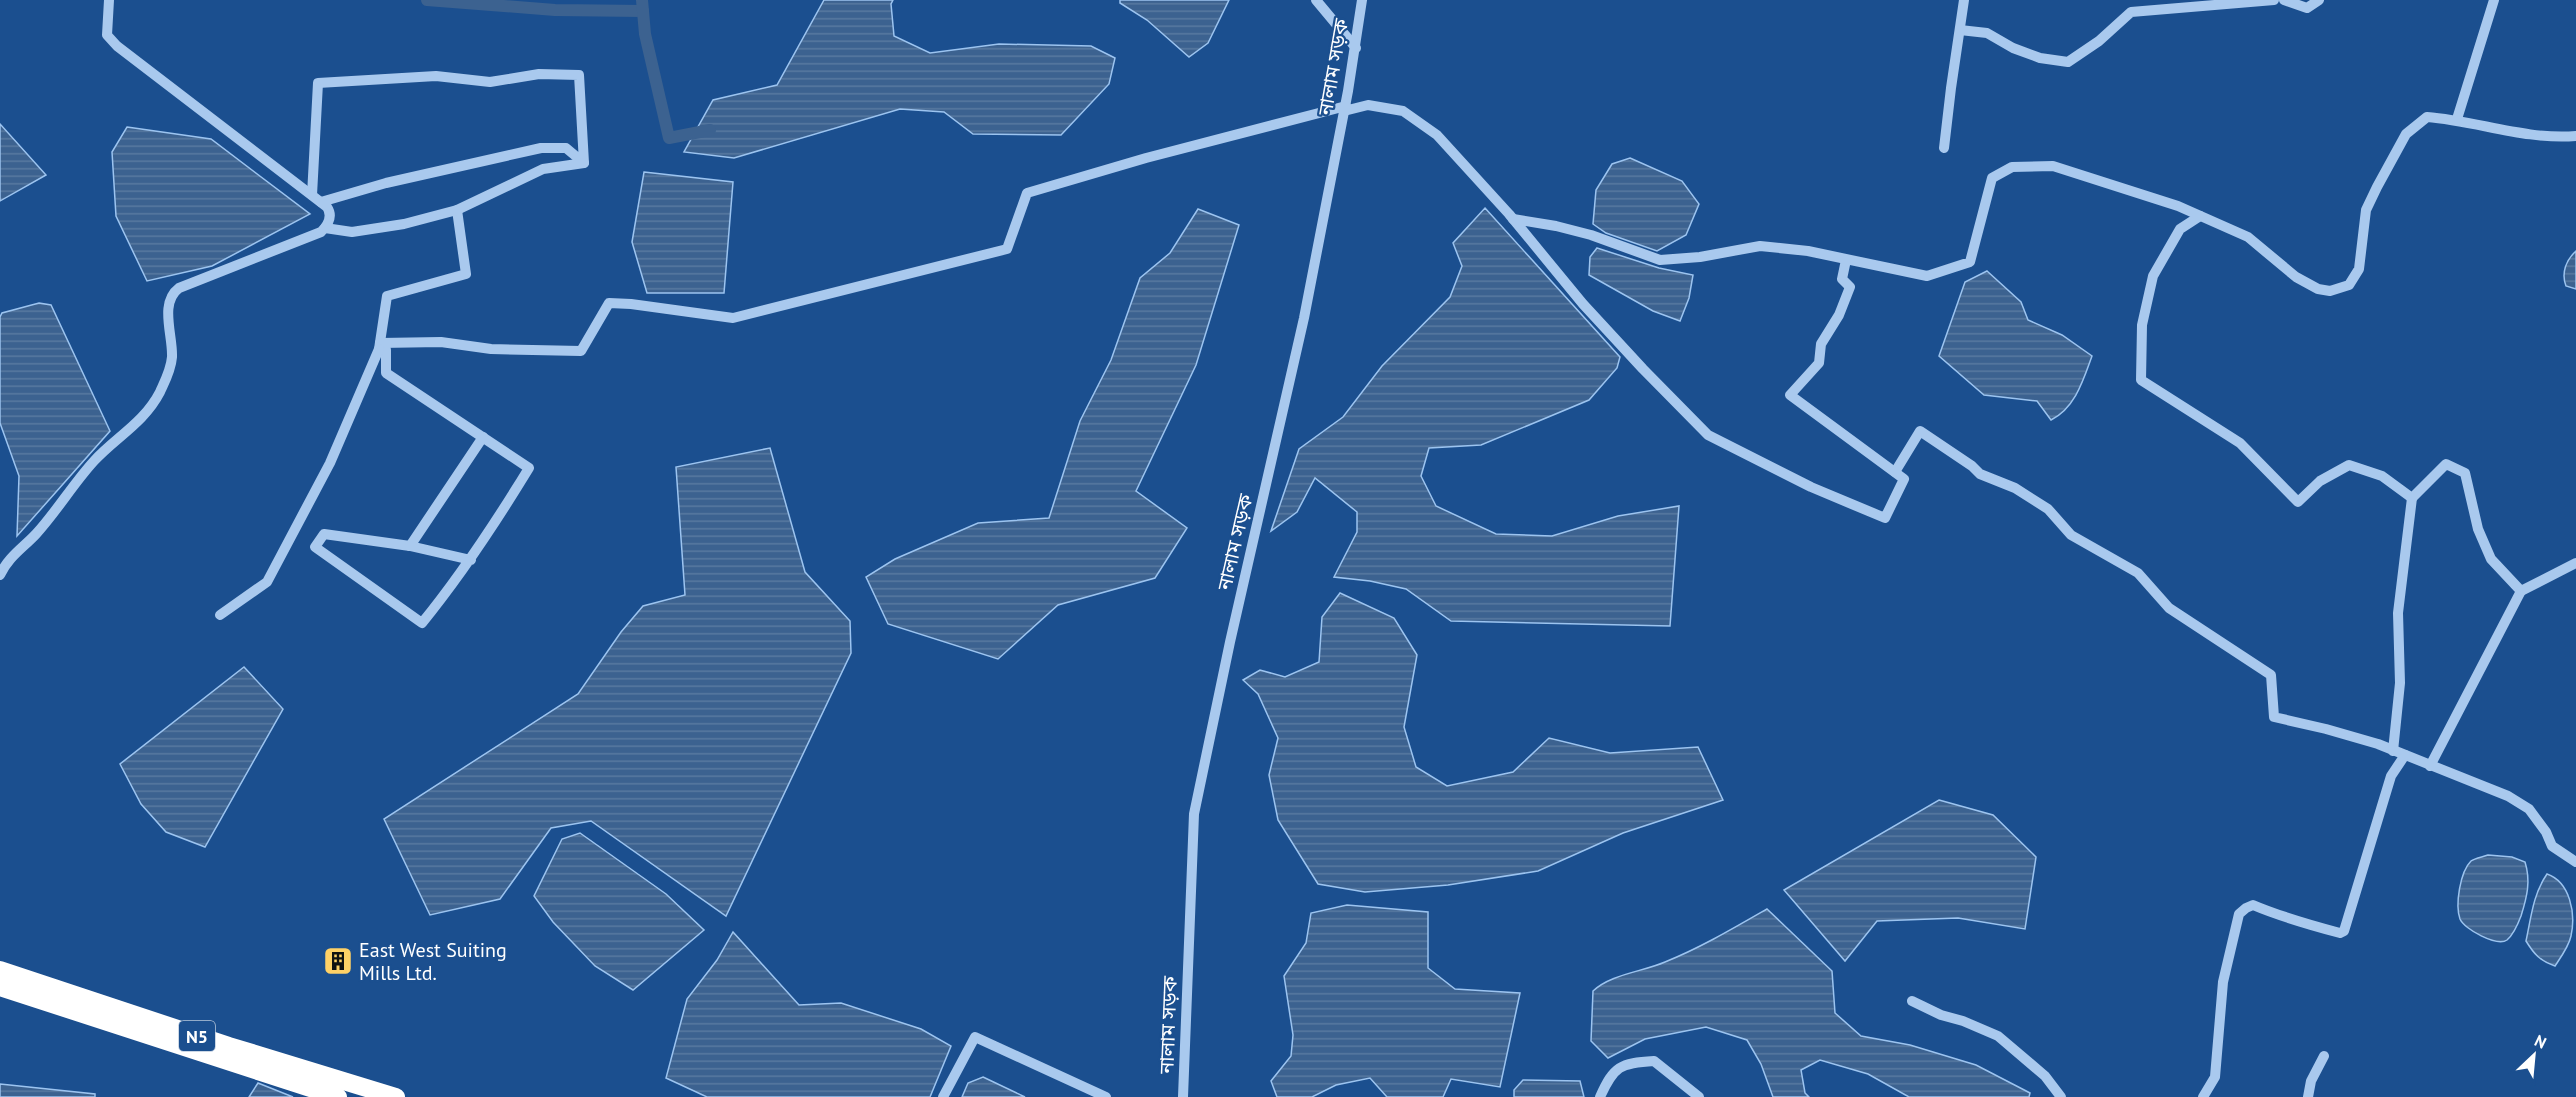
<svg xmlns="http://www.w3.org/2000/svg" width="2576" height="1097" font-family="'PT Sans','Noto Sans Bengali',sans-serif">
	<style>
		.water { fill: url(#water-rules); stroke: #9cc4f0; stroke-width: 1.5 }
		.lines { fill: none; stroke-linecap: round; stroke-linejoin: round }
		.canal { stroke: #3c6290; stroke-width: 12 }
		.minor { stroke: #a9c9ee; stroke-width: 10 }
		.highway { stroke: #fff; stroke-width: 18 }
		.labels { text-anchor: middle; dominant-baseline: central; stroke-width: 4.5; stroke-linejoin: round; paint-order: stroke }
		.shield { fill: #1b4f8f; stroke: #bbcadd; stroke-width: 1.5 }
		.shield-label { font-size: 18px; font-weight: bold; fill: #fff }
		.street-label { font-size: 20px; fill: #fff; stroke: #1b4f8f }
		.poi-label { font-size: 20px; fill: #fff; stroke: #1b4f8f; text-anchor: start }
	</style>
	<defs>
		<pattern id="water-rules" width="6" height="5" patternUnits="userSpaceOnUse" patternTransform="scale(1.5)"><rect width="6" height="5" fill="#3c6290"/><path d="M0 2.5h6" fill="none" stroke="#597aa1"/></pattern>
	</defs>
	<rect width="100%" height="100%" fill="#1b4f8f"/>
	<g class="water">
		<path d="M824,0H893L891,4L894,36L930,53L999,44L1091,46L1115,58L1109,84L1061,135L973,134L944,112L900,109L734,158L684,152L713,100L777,85Z"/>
		<path d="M1120,0H1229L1208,43L1189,57L1147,20L1120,3Z"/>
		<path d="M0,124L46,175L0,201Z"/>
		<path d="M127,127L211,139L310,214L212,266L147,281L116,216L112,152Z"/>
		<path d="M1630,158L1682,181L1699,204L1686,235L1657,251L1606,233L1593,224L1596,190L1612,164Z"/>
		<path d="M644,172L733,182L724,293H647L632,242Z"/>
		<path d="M1485,208L1620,357L1617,368L1589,400L1481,445L1429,448L1421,476L1436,506L1496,534L1552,536L1618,516L1679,506L1670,626L1451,621L1406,589L1370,581L1334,577L1357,532V512L1315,478L1297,512L1271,531L1299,449L1343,417L1382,366L1450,297L1462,266L1453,243Z"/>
		<path d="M1198,209L1239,225L1196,365L1136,491L1187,528L1155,578L1058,605L998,659L888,624L866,577L895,559L978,523L1049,518L1080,421L1111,360L1140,278L1170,253Z"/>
		<path d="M1597,248L1659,268L1693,275L1689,298L1680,321L1653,311L1589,275L1590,257Z"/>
		<path d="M2576,251V289L2566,286C2561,273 2566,260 2576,251Z"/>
		<path d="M1987,271L2021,302L2028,320L2062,335L2092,356C2083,381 2075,408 2051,420L2037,401L1984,395L1939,356L1965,282Z"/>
		<path d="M39,303L51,305L110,431L17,536L19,476L0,423V317L2,313Z"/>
		<path d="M770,448L805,572L850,621L851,653L726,916L591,821L551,828L500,899L430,915L384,819L578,694L621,632L643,606L685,595L676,467Z"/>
		<path d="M1340,593L1394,618L1417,655L1404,727L1416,767L1447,786L1513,772L1549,738L1610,753L1698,747L1723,800L1623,833L1538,871L1448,885L1365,892L1318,884L1278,820L1269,775L1278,738L1258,694L1243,680L1260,670L1285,677L1319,662L1322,617Z"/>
		<path d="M244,667L283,709L205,847L166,832L141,804L120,764Z"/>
		<path d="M1939,800L1993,815L2036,857L2025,929L1958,918L1877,921L1845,961L1784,890Z"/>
		<path d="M580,833L666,894L704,930L633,990L595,966L553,922L534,896L562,839Z"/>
		<path d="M2488,855L2512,857L2525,862C2531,881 2527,897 2521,916C2518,924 2514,934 2507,940C2497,947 2464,929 2460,919C2455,905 2460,872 2471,861C2475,858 2483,857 2488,855Z"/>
		<path d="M2547,874C2570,882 2576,913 2571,936C2569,946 2561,957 2555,966C2540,961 2534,954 2526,941C2531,918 2533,894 2547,874Z"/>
		<path d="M1347,905L1428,912V968L1455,989L1520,993L1500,1087L1451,1079L1443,1097H1387L1370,1078L1336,1085L1312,1097H1277L1271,1081L1291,1056L1293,1035L1284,976L1306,943L1311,913Z"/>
		<path d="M1767,909L1832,971L1835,1013L1861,1036L1910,1045L1976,1065L2030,1093L2029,1097H1909L1868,1074L1820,1060L1801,1070L1805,1093L1809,1097H1773L1761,1064L1747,1040L1706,1027L1645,1039L1608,1058L1591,1041L1593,991C1611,974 1642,972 1665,962C1700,948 1734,928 1767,909Z"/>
		<path d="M733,932L799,1005L841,1003L921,1029L951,1046L930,1097H707L666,1078L687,999L717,960Z"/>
		<path d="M983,1077L1025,1097H962L968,1083Z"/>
		<path d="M1523,1080L1580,1081L1584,1097H1514V1090Z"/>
		<path d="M258,1083L293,1097H249Z"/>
		<path d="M0,1084L95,1094V1097H0Z"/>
	</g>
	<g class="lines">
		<g class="canal">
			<path d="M427,0L555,10L643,11"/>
			<path d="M642,0L645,34L669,138L710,130"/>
		</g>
		<g class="minor">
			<path d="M1316,0L1356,48"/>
			<path d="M2284,0L2307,8L2319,0"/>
			<path d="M1960,30L1987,33L2013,48L2040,58L2068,62L2099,41L2131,12L2274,0"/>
			<path d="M1344,111L1368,105L1403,111L1437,135L1509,214L1583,304L1643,369L1708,435L1811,487L1885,518L1904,479L1790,395L1819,363L1821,344L1839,315L1850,287L1842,279L1846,260"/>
			<path d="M2457,119L2494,0"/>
			<path d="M1944,148L1951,88L1964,0"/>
			<path d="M312,195L318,83L436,76L490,82L539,74L579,75L584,163L566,148H541L386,183L321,202"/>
			<path d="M457,210L466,274L387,296L379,349L386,350V373L529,468C496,522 462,574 422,623L315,547L324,534L410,546L471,560"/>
			<path d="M2200,216L2180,229L2153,276L2142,325L2141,380L2240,443L2298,502L2320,481L2349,465L2382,476L2412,498L2446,464L2465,473L2478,529L2491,559L2521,591L2430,766"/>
			<path d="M1513,219L1556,226L1591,235L1660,260L1700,257L1760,246L1808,251L1927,276L1970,262L1992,178L2012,167L2053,166L2178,206L2248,237L2296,277L2318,289L2330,291L2349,285L2359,269L2366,210L2377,187L2406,134L2427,117C2478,121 2524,140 2576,136"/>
			<path d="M325,228L352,232L404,224L457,210L543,169L584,163"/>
			<path d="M380,343L441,342L491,349L581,351L609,303L631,304L733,318L1007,249L1027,193L1146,158L1346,106"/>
			<path d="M1895,472L1920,431L1972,466L1980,474L2015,488L2048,509L2071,535L2138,573L2169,608L2271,675L2274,717L2326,729L2378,744L2508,796L2529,809L2546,832L2552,846L2576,862"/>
			<path d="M410,546L483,437"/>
			<path d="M0,575C8,557 24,547 36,534C57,511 73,484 94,461C116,437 144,423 160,392C165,381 171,370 172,357C173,335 159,303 179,288L321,232C328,225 333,216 327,207L117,46L107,35L109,0"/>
			<path d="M2521,591L2576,563"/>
			<path d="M220,615L267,582L330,463L379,349"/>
			<path d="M2393,751L2400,683L2398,613L2412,498"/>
			<path d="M1912,1001L1941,1015L1963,1021L1998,1036L2045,1076L2061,1097"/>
			<path d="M943,1097L975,1037L1106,1097"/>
			<path d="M1183,1097L1194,814L1230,642L1304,318L1348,91L1362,0"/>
			<path d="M1600,1097C1614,1066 1620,1063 1654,1061L1699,1097"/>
			<path d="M2203,1097L2215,1077L2223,982L2239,914L2246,908L2253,905C2281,917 2310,925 2340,933L2344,931L2391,776L2405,755"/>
			<path d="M2308,1097L2311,1081L2324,1056"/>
		</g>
		<g class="highway">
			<path d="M0,970L229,1046L396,1097"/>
			<path d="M0,987L338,1097"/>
		</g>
	</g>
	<defs>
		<g id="building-square" transform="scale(1.5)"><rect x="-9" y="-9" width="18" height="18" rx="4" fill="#ffd166" stroke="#1b4f8f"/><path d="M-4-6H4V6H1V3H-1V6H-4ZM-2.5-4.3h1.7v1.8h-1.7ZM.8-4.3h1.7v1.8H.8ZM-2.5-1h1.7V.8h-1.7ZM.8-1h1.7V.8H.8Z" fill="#111"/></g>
	</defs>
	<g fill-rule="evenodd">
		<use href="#building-square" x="338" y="961"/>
	</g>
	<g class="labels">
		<rect class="shield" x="179" y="1021" width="36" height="30" rx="4.5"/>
		<g class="shield-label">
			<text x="197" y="1036">N5</text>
		</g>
		<g class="street-label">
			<text transform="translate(1333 67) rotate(-80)">নালাম সড়ক</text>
			<text transform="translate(1235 542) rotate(-77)">নালাম সড়ক</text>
			<text transform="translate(1168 1025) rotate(-88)">নালাম সড়ক</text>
		</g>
		<g class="poi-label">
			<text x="359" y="950">East West Suiting<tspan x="359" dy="23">Mills Ltd.</tspan></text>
		</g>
	</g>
	<g transform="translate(2534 1055) rotate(26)" stroke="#1b4f8f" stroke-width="4.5" paint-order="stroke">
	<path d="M0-4.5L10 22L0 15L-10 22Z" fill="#ffffff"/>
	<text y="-9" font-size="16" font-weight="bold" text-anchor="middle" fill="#ffffff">N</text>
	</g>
</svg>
